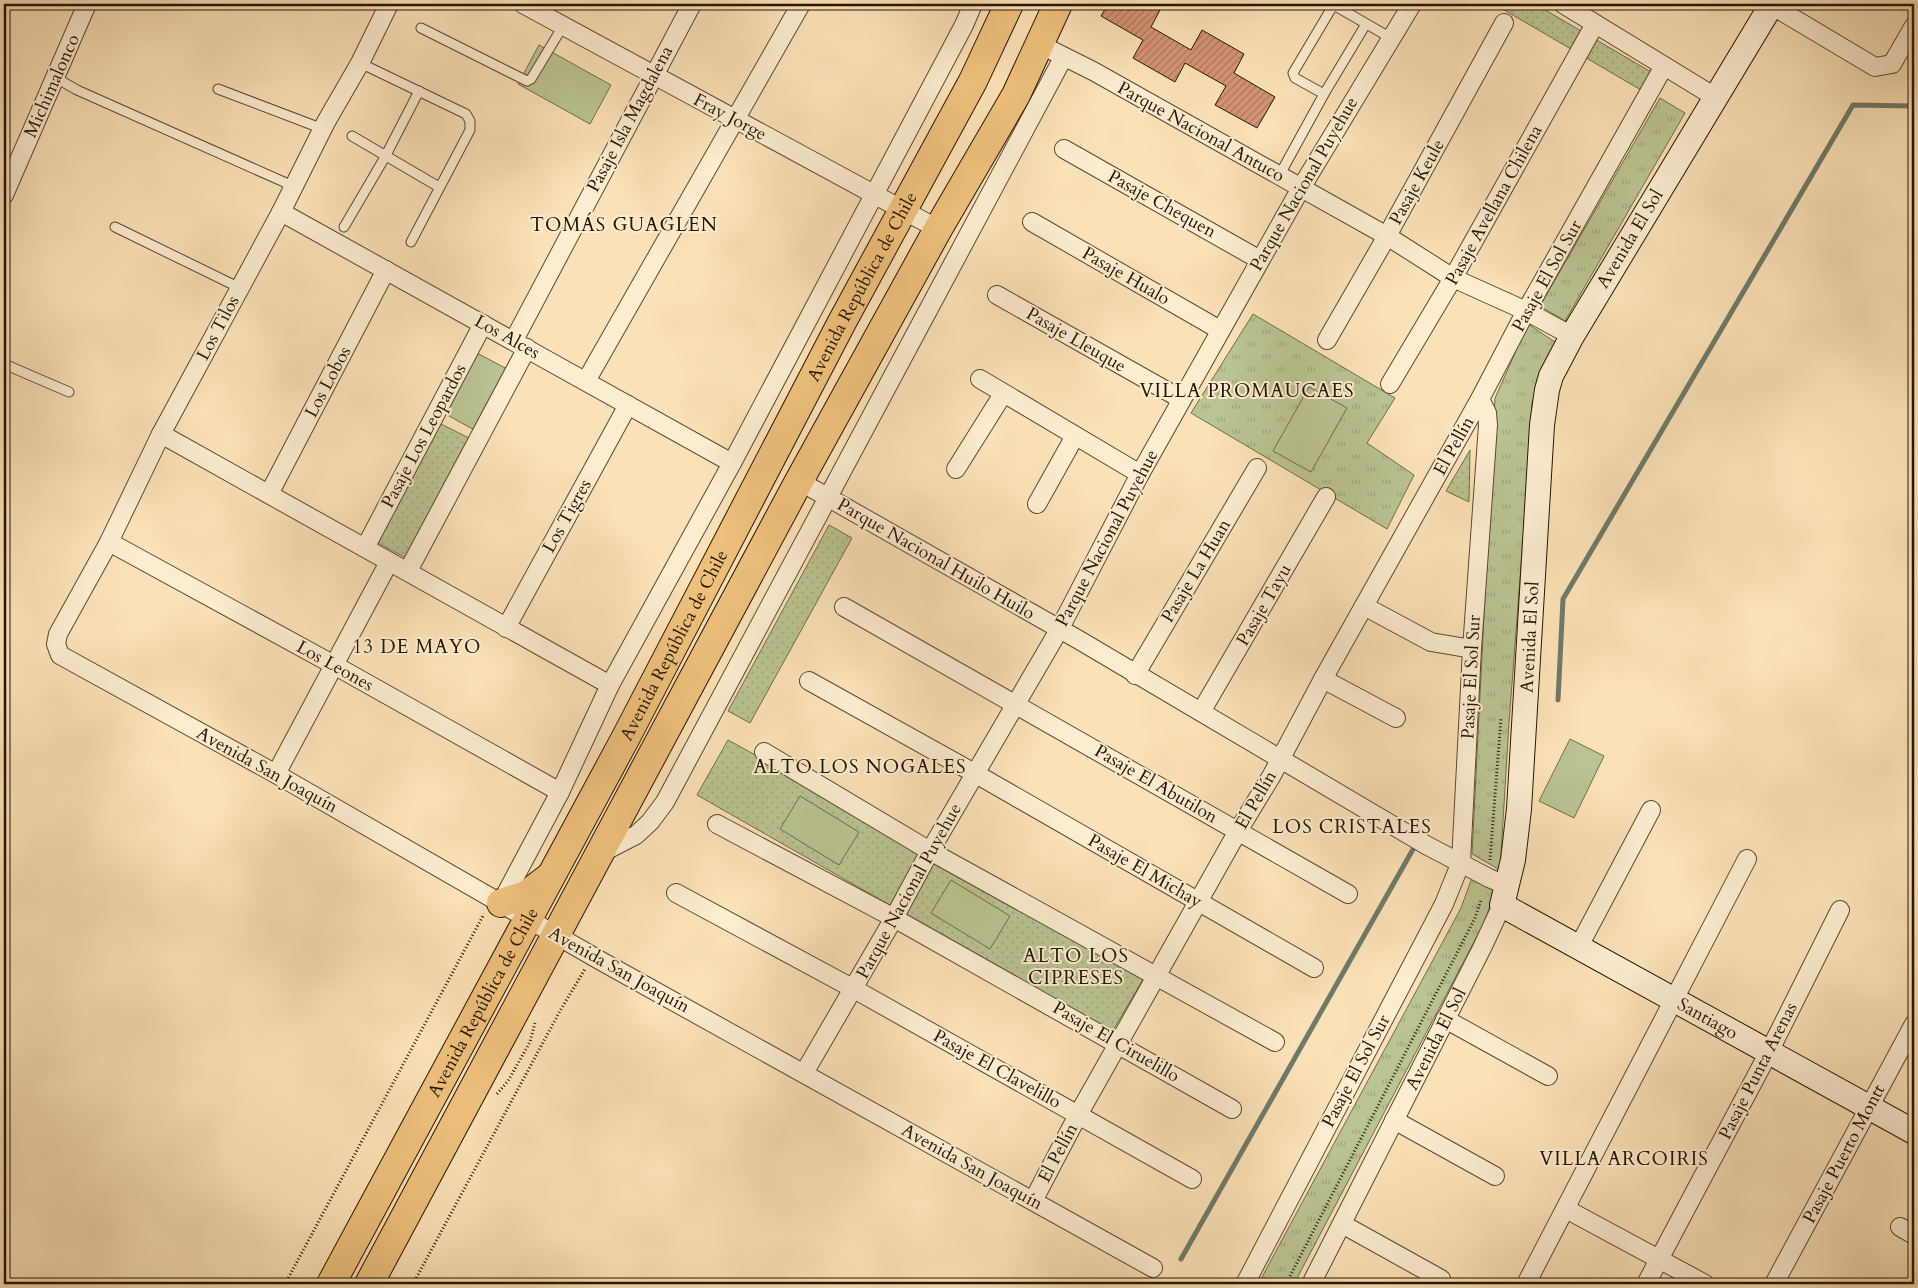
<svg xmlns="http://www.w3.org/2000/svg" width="1918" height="1288" font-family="Cardo,serif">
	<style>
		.grass { fill: url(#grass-dots); stroke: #706c4a }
		.park { fill: url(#park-tufts); stroke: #706c4a }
		.pitch { fill: #bac392; stroke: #706c4a }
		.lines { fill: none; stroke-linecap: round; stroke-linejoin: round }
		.stream { stroke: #6f7a68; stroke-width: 5 }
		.building { fill: url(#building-hatch); stroke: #261501 }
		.lane-casing { stroke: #5b482e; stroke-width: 11 }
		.street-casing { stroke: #5b482e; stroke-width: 20 }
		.secondary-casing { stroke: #261501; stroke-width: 26 }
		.primary-casing { stroke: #261501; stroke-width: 30 }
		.path { stroke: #261501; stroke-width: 3; stroke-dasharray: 1 2.5; stroke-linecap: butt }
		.lane { stroke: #fcecd0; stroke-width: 9 }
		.street { stroke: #fcecd0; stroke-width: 18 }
		.secondary { stroke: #fcecd0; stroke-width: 24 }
		.primary { stroke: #eec07c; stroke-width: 28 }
		.labels { text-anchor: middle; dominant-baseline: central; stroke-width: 4; stroke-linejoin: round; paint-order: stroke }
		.street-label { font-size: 18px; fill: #261501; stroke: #fcecd0 }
		.neighbourhood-label { font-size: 19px; letter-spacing: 1px; fill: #261501; stroke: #fcecd0 }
	</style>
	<defs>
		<pattern id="grass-dots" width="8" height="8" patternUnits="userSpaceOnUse" patternTransform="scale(1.25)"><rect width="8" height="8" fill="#bac392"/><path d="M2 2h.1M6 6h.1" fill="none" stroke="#a0a77c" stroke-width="1.8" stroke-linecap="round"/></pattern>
		<pattern id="park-tufts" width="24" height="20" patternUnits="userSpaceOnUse" patternTransform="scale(1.25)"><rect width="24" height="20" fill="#bac392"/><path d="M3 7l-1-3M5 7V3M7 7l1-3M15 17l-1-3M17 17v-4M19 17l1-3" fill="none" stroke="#a0a77c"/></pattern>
		<pattern id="building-hatch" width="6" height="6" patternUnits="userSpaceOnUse" patternTransform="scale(1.25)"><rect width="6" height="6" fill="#d49475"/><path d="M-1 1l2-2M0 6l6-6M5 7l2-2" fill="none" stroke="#ac785e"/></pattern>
	</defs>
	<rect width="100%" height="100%" fill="#fbe1b7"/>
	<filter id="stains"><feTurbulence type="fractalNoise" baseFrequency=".004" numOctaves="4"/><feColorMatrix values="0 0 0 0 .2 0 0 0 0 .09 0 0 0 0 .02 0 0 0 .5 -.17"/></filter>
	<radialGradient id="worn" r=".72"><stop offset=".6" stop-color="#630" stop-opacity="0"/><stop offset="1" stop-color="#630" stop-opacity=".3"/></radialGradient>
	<g class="grass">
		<path d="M1494,4H1535L1651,72L1641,90Z"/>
		<path d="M439,423L471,439L410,560L378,543Z"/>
		<path d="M1470,450L1469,502L1446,491Z"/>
		<path d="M829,525L852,538L750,723L728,711Z"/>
		<path d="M728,740L1148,971L1112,1032L697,795Z"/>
	</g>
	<g class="park">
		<path d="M1660,98L1685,113L1565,321L1540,306Z"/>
		<path d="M1253,314L1395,398L1367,443L1414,475L1387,529L1191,413Z"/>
		<path d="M1528,324L1558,344L1532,402L1527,487L1509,723L1500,870L1472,854L1495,398Z"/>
		<path d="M1473,875L1496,887L1485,921L1294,1284H1279L1262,1277L1461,908Z"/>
	</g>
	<g class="pitch">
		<path d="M539,45L611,85L590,124L518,84Z"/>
		<path d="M475,352L509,370L476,431L442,412Z"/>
		<path d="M1309,387L1347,408L1311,472L1273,451Z"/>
		<path d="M1570,739L1604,756L1574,818L1539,801Z"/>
		<path d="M800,796L859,832L839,865L780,829Z"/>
		<path d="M951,880L1010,916L990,949L931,913Z"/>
	</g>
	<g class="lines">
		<g class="stream">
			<path d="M1558,700L1563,599L1853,105L1914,106"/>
			<path d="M1181,1259L1416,844"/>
		</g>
	</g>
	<path class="building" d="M1108,4H1154L1161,8L1151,27L1191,50L1202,30L1244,54L1234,73L1275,97L1257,128L1215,105L1226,86L1185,63L1175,82L1133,58L1143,40L1101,16Z"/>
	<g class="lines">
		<g class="lane-casing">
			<g id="lane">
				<path d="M421,28L527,81L531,79L563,26"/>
				<path d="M360,63L466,114L470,121V130L411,242"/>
				<path d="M56,78L77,90L284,182L293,188"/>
				<path d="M218,89L323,129"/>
				<path d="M1324,94L1366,24"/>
				<path d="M352,136L439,187"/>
				<path d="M1279,176L1324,94L1295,78L1293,73L1331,9L1334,6L1339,8L1391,38"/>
				<path d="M115,227L240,288"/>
				<path d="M344,227L385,157L419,91"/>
				<path d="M4,364L69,392"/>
			</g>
		</g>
		<g class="street-casing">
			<g id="street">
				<path d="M389,4L360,63L326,122L281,212L161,434L109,542L58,634L56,644L60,655L276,774L601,961L1153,1268"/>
				<path d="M523,4L938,229"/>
				<path d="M1563,4L1715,97"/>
				<path d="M1771,5L1875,67L1892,64L1914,26"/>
				<path d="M1039,44L1093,71L1387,236L1453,278L1526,311L1572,336"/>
				<path d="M1064,149L1260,260"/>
				<path d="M4,195L87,4"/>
				<path d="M281,212L732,463"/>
				<path d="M1032,222L1220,330"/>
				<path d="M997,295L1181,399"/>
				<path d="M514,340L692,4"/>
				<path d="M1327,340L1387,236L1504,23"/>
				<path d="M980,379L1140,474"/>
				<path d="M586,381L801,4"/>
				<path d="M1390,384L1453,278L1595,24"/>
				<path d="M161,434L610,685"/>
				<path d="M956,469L1003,394"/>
				<path d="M799,481L1079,640L1426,845L1489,878L1508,886"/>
				<path d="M269,494L386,270"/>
				<path d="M1037,504L1075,436"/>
				<path d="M109,542L334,665L560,792"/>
				<path d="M365,548L483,324"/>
				<path d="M408,571L527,348"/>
				<path d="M1364,606L1431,642L1472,649"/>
				<path d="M844,607L1348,894"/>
				<path d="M506,628L628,405"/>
				<path d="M1135,675L1257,468"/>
				<path d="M1323,679L1396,718"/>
				<path d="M809,681L976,774L1314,968"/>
				<path d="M1201,712L1326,497"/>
				<path d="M764,752L930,851L1275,1042"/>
				<path d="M276,774L389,562"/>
				<path d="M717,824L894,918L1232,1109"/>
				<path d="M601,853L636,835L650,822L665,802L1063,58"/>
				<path d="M676,893L854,989L1192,1179"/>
				<path d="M501,903L560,792L610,685L732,463L964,25L973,4"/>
				<path d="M1578,948L1651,810"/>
				<path d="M1445,1019L1548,1076"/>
				<path d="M804,1073L894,918L930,851L1059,630L1140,474L1301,188L1412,4"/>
				<path d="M1394,1120L1495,1176"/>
				<path d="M1033,1201L1078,1115L1238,831L1272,775L1323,679L1480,399L1526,311L1664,66"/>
				<path d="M1566,1209L1705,1284"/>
				<path d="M1342,1224L1441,1279"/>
				<path d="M1900,1227L1914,1235"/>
				<path d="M1245,1284L1444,904L1461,862L1472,649L1488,425L1487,413L1480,399"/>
				<path id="s1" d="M1311,1284L1482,948L1502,905"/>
				<path d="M1526,1284L1747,859"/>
				<path d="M1646,1284L1769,1052L1840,910"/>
				<path d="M1774,1284L1914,1024"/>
			</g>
		</g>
		<g class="secondary-casing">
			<g id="secondary">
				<path id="s2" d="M1772,4L1572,336L1551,376L1547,390L1542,425L1519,809L1513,860L1502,905L1914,1132"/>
			</g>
		</g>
		<g class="primary-casing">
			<g id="primary">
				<path d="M501,903L526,895L548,878"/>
				<path id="s3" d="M331,1284L625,739L842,322L973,81L1009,4"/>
				<path d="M369,1284L799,481L938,229L1016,95L1058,4"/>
			</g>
		</g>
		<g class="path">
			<path d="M1490,860L1501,718"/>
			<path d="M497,1094L508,1081L530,1042L535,1023"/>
			<path d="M1290,1276L1475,918L1481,900"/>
			<path d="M285,1284L484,914"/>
			<path d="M413,1284L560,1011L585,969"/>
		</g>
		<use href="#lane" class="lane"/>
		<use href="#street" class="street"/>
		<use href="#secondary" class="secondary"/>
		<use href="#primary" class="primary"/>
	</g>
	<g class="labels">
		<g class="street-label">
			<text transform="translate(52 86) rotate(-66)">Michimalonco</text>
			<text transform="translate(730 117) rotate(28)">Fray Jorge</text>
			<text transform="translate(630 119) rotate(-62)">Pasaje Isla Magdalena</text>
			<text transform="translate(1201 132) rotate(29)">Parque Nacional Antuco</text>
			<text transform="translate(1417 182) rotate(-61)">Pasaje Keule</text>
			<text transform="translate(1304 184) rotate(-60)">Parque Nacional Puyehue</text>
			<text transform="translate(1162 204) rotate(29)">Pasaje Chequen</text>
			<text transform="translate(1494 205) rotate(-61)">Pasaje Avellana Chilena</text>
			<text transform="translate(1630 239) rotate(-59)">Avenida El Sol</text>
			<text transform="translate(1126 276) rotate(30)">Pasaje Hualo</text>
			<text transform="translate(1547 276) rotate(-61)">Pasaje El Sol Sur</text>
			<text stroke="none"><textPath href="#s3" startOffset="1130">Avenida República de Chile</textPath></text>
			<text transform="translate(218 328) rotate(-62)">Los Tilos</text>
			<text transform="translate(507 337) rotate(29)">Los Alces</text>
			<text transform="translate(1076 340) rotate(30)">Pasaje Lleuque</text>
			<text transform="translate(328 382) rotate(-62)">Los Lobos</text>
			<text transform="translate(424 436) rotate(-62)">Pasaje Los Leopardos</text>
			<text transform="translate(1454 446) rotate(-61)">El Pellín</text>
			<text transform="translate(567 516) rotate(-61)">Los Tigres</text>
			<text transform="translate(1107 538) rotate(-62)">Parque Nacional Puyehue</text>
			<text transform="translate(936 559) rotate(30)">Parque Nacional Huilo Huilo</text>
			<text transform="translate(1196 571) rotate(-59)">Pasaje La Huan</text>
			<text transform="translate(1264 605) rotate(-60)">Pasaje Tayu</text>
			<text transform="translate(1530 637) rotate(-87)">Avenida El Sol</text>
			<text stroke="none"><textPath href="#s3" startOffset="725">Avenida República de Chile</textPath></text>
			<text transform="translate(335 666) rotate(29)">Los Leones</text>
			<text transform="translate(1471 677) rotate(-87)">Pasaje El Sol Sur</text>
			<text transform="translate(267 770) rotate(29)">Avenida San Joaquín</text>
			<text transform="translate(1156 784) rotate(30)">Pasaje El Abutilon</text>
			<text transform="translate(1256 800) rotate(-60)">El Pellín</text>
			<text transform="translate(1145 871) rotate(30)">Pasaje El Michay</text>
			<text transform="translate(909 891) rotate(-61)">Parque Nacional Puyehue</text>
			<text transform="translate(619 970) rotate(29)">Avenida San Joaquín</text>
			<text stroke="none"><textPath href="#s3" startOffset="320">Avenida República de Chile</textPath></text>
			<text stroke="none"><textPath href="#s2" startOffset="1200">Santiago</textPath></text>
			<text stroke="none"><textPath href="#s1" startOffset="275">Avenida El Sol</textPath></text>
			<text transform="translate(1116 1042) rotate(30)">Pasaje El Ciruelillo</text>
			<text transform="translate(997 1069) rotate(29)">Pasaje El Clavelillo</text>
			<text transform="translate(1356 1071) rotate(-62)">Pasaje El Sol Sur</text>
			<text transform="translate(1758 1071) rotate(-63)">Pasaje Punta Arenas</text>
			<text transform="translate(1058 1153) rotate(-62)">El Pellín</text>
			<text transform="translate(1844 1154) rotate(-62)">Pasaje Puerto Montt</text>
			<text transform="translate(972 1167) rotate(29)">Avenida San Joaquín</text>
		</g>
		<g class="neighbourhood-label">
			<text x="624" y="225">TOMÁS GUAGLEN</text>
			<text x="1247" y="391">VILLA PROMAUCAES</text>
			<text x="417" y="647">13 DE MAYO</text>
			<text x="860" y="767">ALTO LOS NOGALES</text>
			<text x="1352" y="827">LOS CRISTALES</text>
			<text x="1076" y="956">ALTO LOS<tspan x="1076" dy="22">CIPRESES</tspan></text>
			<text x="1624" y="1159">VILLA ARCOIRIS</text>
		</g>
	</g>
	<rect width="1918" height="1288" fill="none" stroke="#fbe1b7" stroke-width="20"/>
	<rect x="5" y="5" width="1908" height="1278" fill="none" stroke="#261501" stroke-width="2.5"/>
	<rect x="10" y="10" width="1898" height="1268" fill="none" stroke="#261501"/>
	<rect width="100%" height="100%" filter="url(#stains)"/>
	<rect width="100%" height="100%" fill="url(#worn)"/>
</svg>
